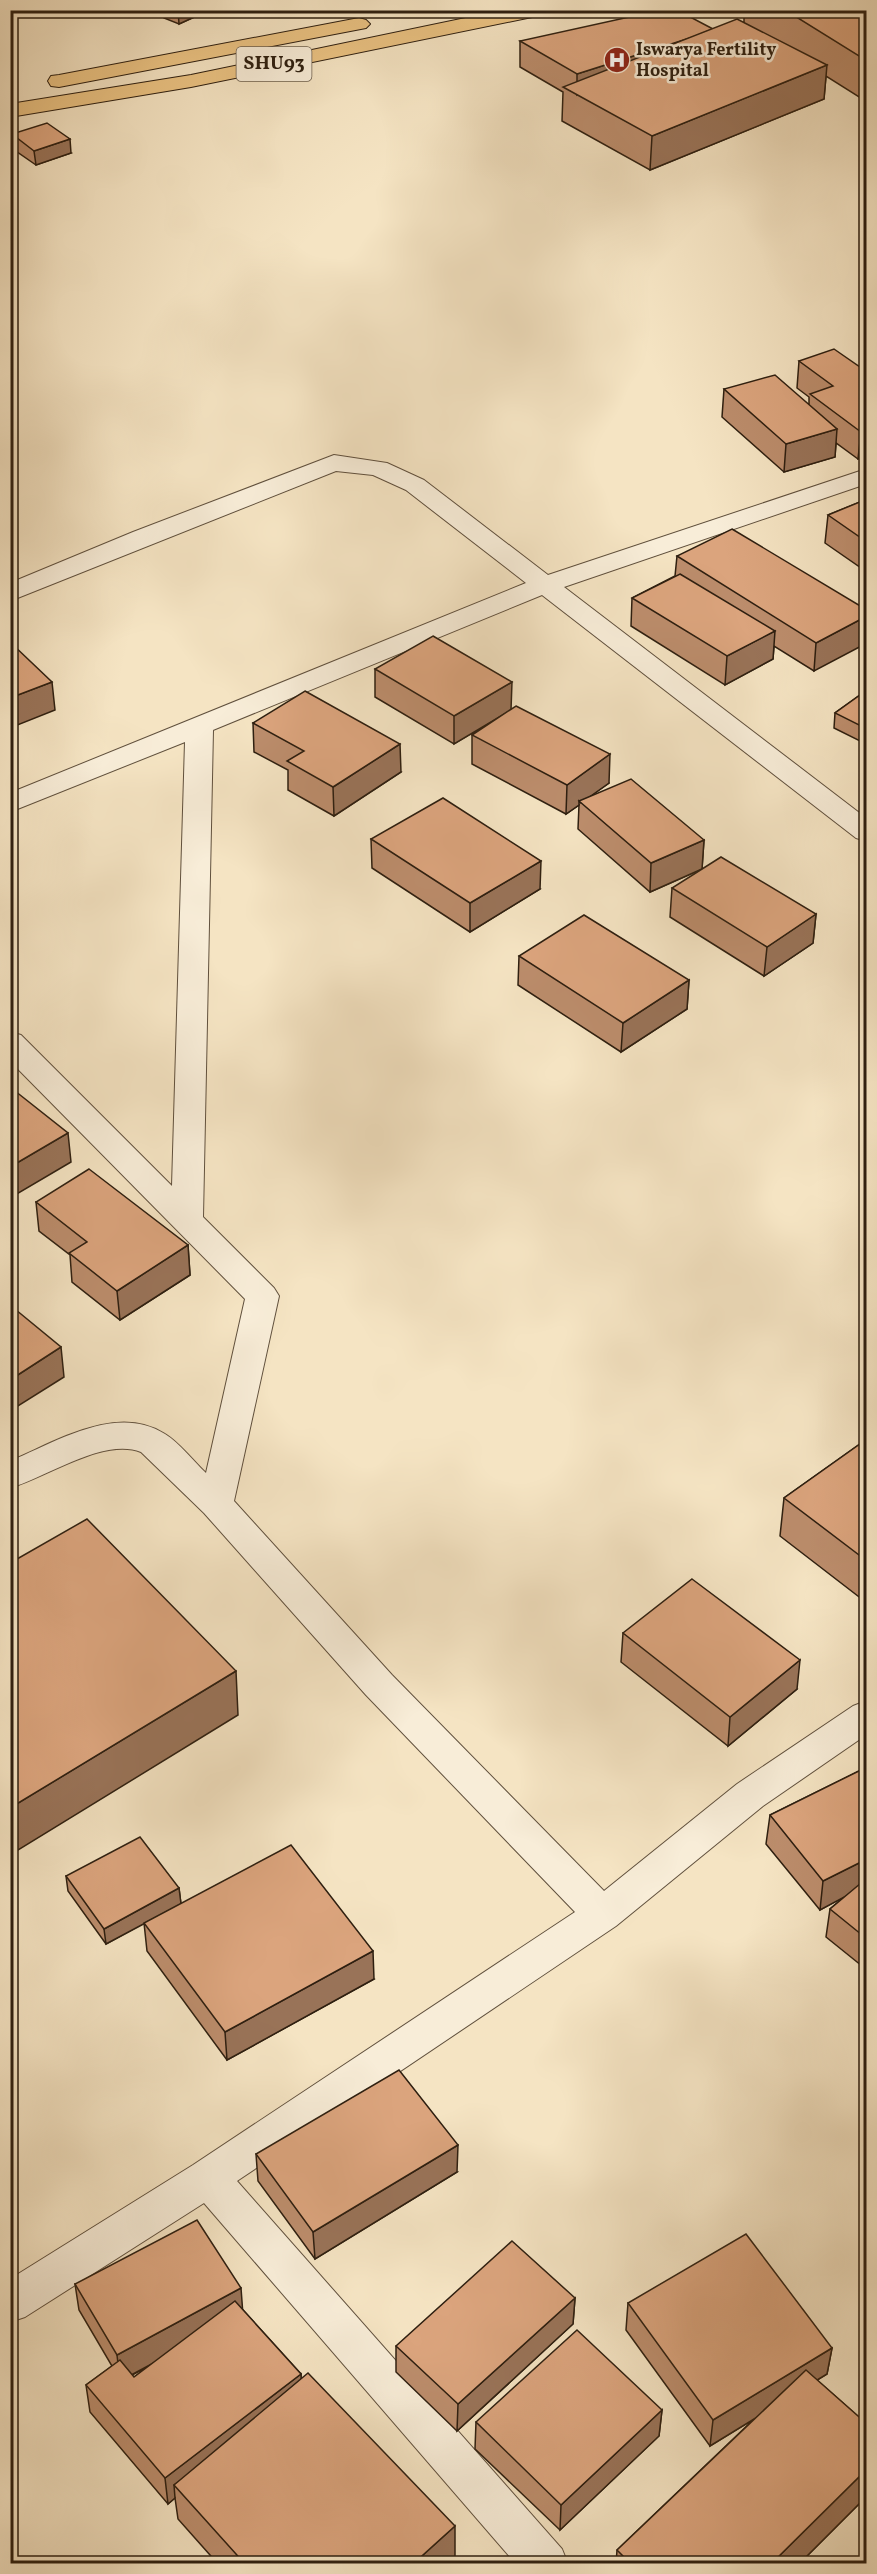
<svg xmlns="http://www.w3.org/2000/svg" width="877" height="2574" font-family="Vollkorn,serif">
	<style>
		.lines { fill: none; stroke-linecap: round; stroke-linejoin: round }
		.minor-casing { stroke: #60503d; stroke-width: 2 }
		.primary-casing { stroke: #2e1f10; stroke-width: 2 }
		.minor { fill: #f8edd8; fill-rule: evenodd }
		.primary { fill: #eac282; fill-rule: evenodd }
		.wall { fill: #bc8d6c; stroke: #2e1f10; stroke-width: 1.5; fill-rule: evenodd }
		.shaded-wall { fill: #997358; stroke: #2e1f10; stroke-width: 1.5 }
		.building { fill: #dba47d; stroke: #2e1f10; stroke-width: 1.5 }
		.labels { text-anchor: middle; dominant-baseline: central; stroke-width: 5; stroke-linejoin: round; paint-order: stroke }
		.far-poi-label { font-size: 18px; font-weight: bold; fill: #2e1f10; stroke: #f8edd8; text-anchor: start }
		.shield { fill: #f8edd8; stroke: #6b5d4c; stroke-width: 1.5 }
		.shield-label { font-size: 20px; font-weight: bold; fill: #2e1f10 }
	</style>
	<rect width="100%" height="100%" fill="#f5e4c3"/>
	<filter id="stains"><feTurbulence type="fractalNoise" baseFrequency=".00333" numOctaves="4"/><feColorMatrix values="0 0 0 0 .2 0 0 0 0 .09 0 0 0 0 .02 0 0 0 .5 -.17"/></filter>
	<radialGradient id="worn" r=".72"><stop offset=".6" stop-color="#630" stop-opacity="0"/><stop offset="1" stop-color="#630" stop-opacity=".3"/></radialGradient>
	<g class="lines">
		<g class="minor-casing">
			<path id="minor" d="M334,455L387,463L424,480L548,575L866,469V484L564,587L866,818V841L856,838L542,595L213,730L203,1217L274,1288L279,1296L234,1501L392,1675L604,1891L737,1784L853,1706L866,1701V1735L763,1806L616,1926L237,2181L562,2549L568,2564H516L204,2203L25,2317L10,2322V2279L193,2165L575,1912L366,1695L204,1513L141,1452C104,1437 47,1477 10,1488V1461C56,1442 117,1403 165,1434C180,1443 193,1461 206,1473L245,1299L10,1061V1032L21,1035L172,1186L185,742L10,812V793L526,583L406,490L373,475L336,471L10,601V583L133,532Z"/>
		</g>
		<g class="primary-casing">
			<g id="primary">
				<path d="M504,10H547L537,16L191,87L10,117V104L191,75Z"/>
				<path d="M359,18L366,20L370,24L366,28L59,87L51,86L48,81L51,76L59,75Z"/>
			</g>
		</g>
		<use href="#minor" class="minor"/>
		<use href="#primary" class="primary"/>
	</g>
	<g class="wall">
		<path d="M164,10H201V14L179,24L164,18Z"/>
		<path d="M744,10H867V102L826,76L824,99L650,170L562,121L563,92L520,67V41L713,29L744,22Z"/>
		<path d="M12,134L71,153L36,165L13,149Z"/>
		<path d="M799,361L867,372V456L858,459L836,443L835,457L784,472L722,417L724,389L809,404V397L797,388Z"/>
		<path d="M867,499V572L825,543L828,515Z"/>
		<path d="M677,556L867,610L814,671L774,646L773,659L725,685L631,626L632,598L675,576Z"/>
		<path d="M375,669L511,709L609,783L592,795L704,840L702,869L650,892L578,829L579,805L566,814L472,764V735L499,717L454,744L375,697Z"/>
		<path d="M867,690V741L864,743L834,728L835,713Z"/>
		<path d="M253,723L401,772L334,816L288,790V770L254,752Z"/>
		<path d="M371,839L540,889L470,932L372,868Z"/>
		<path d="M672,888L816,914L813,943L764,976L670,917Z"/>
		<path d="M519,956L689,980L687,1009L621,1052L518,985Z"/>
		<path d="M36,1202L188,1245L190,1275L120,1320L72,1282L70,1255L39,1231Z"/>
		<path d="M867,1439V1603L780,1536L784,1498Z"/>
		<path d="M623,1633L797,1689L728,1746L621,1662Z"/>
		<path d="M867,1767V1970L826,1937L830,1909L845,1896L820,1910L766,1844L770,1815Z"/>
		<path d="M66,1876L179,1888L181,1904L374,1979L227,2060L147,1951L144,1923L106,1944L68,1891Z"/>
		<path d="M256,2154L457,2172L315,2259L258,2181Z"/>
		<path d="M75,2284L243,2310L301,2374V2379L455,2560L451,2564H218L178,2519L175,2498L168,2504L90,2412L86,2385L112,2366L79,2310ZM149,2366L134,2377L132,2375L134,2374Z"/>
		<path d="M575,2298L573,2324L457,2431L396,2372V2346Z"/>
		<path d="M628,2303L832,2348L827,2374L817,2380L867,2424V2496L799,2564H616L617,2550L754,2419L710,2446L626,2330Z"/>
		<path d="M662,2410L659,2436L560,2530L475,2449L476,2422Z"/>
	</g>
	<g class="shaded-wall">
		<path d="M178,10H201V14L179,24Z"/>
		<path d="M715,30L577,95V74Z"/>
		<path d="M827,65L824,99L650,170L652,136Z"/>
		<path d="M70,139L71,153L36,165L34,151Z"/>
		<path d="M837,429L835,457L784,472L786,444Z"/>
		<path d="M867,430V456L858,459L861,432Z"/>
		<path d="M867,616V643L814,671L816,643Z"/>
		<path d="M775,631L773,659L725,685L727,656Z"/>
		<path d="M52,682L55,710L10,728V698Z"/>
		<path d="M512,682L511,710L454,744V716Z"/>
		<path d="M867,727V741L864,743L865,728Z"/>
		<path d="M400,744L401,772L334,816L333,787Z"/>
		<path d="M610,754L609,783L581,803L579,801V805L566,814L567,785Z"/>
		<path d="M704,840L702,869L650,892L651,863Z"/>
		<path d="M541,861L540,889L470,932V903Z"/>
		<path d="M816,914L813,943L764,976L767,947Z"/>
		<path d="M689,980L687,1009L621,1052L623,1023Z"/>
		<path d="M68,1133L71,1162L10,1198V1167Z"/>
		<path d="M188,1245L190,1275L120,1320L117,1291Z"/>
		<path d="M61,1347L64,1377L10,1411V1380Z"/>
		<path d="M800,1660L797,1689L728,1746L730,1717Z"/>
		<path d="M236,1671L238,1715L10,1855V1808Z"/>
		<path d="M867,1859V1885L820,1910L823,1881Z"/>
		<path d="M179,1888L181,1904L106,1944L104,1929Z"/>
		<path d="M373,1951L374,1979L227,2060L225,2032Z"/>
		<path d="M458,2145L457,2172L315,2259L313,2232Z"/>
		<path d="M241,2288L243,2315L120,2381L117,2355Z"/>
		<path d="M575,2298L573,2324L457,2431L458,2404Z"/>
		<path d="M832,2348L827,2374L710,2446L713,2420Z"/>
		<path d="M301,2374L302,2400L174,2485L175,2498L168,2504L165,2478Z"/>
		<path d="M662,2410L659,2436L560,2530L561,2505Z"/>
		<path d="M867,2469V2496L799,2564H771Z"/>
		<path d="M455,2526V2560L451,2564H413Z"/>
	</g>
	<g class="building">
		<path d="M661,10H677L713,29L693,37L577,74L520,41Z"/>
		<path d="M785,10H867V61Z"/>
		<path d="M737,19L827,65L652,136L563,87Z"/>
		<path d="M47,123L70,139L34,151L12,134Z"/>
		<path d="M834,349L867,372V430L861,432L810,394L833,386L799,361Z"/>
		<path d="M775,375L837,429L786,444L724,389Z"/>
		<path d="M867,499V542L828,515Z"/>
		<path d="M732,529L867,610V616L816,643L677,556Z"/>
		<path d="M680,574L775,631L727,656L632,598Z"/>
		<path d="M433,636L512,682L454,716L375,669Z"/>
		<path d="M10,642L52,682L10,698Z"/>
		<path d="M867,690V727L865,728L835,713Z"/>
		<path d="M305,691L400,744L333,787L287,761L304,751L253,723Z"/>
		<path d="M516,706L610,754L567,785L472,735Z"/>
		<path d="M631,779L704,840L651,863L579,801Z"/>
		<path d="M443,798L541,861L470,903L371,839Z"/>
		<path d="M721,857L816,914L767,947L672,888Z"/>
		<path d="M584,915L689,980L623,1023L519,956Z"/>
		<path d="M10,1087L68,1133L10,1167Z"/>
		<path d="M89,1169L188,1245L117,1291L69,1253L87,1242L36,1202Z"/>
		<path d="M10,1305L61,1347L10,1380Z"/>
		<path d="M867,1439V1561L784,1498Z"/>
		<path d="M87,1519L236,1671L10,1808V1563Z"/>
		<path d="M692,1579L800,1660L730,1717L623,1633Z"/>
		<path d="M867,1767V1859L823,1881L770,1815Z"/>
		<path d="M140,1837L179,1888L104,1929L66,1876Z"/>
		<path d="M291,1845L373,1951L225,2032L144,1923Z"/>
		<path d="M867,1878V1939L830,1909Z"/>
		<path d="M399,2070L458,2145L313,2232L256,2154Z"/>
		<path d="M197,2220L241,2288L117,2355L75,2284Z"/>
		<path d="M746,2234L832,2348L713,2420L628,2303Z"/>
		<path d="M512,2241L575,2298L458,2404L396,2346Z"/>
		<path d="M235,2301L301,2374L165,2478L86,2385L120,2360L134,2377Z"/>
		<path d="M577,2330L662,2410L561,2505L476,2422Z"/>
		<path d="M806,2370L867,2424V2469L771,2564H631L617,2550Z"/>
		<path d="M308,2373L455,2526L413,2564H245L174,2485Z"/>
	</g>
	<defs>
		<g id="hospital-disc" transform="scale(1.35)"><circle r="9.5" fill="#8f2418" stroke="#f8edd8"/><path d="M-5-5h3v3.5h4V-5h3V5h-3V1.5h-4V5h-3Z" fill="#fff"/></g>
	</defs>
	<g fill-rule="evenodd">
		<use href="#hospital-disc" x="617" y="60"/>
	</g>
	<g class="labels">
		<g class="far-poi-label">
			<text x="636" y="50">Iswarya Fertility<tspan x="636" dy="21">Hospital</tspan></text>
		</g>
		<rect class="shield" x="236.5" y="47" width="75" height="34" rx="4.5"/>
		<g class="shield-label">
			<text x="274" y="64">SHU93</text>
		</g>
	</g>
	<rect width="877" height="2574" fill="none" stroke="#f5e4c3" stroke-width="36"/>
	<rect x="12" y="12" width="853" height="2550" fill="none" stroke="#2e1f10" stroke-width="3"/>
	<rect x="18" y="18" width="841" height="2538" fill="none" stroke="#2e1f10" stroke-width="1.5"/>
	<rect width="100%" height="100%" filter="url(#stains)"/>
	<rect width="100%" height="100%" fill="url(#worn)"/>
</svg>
